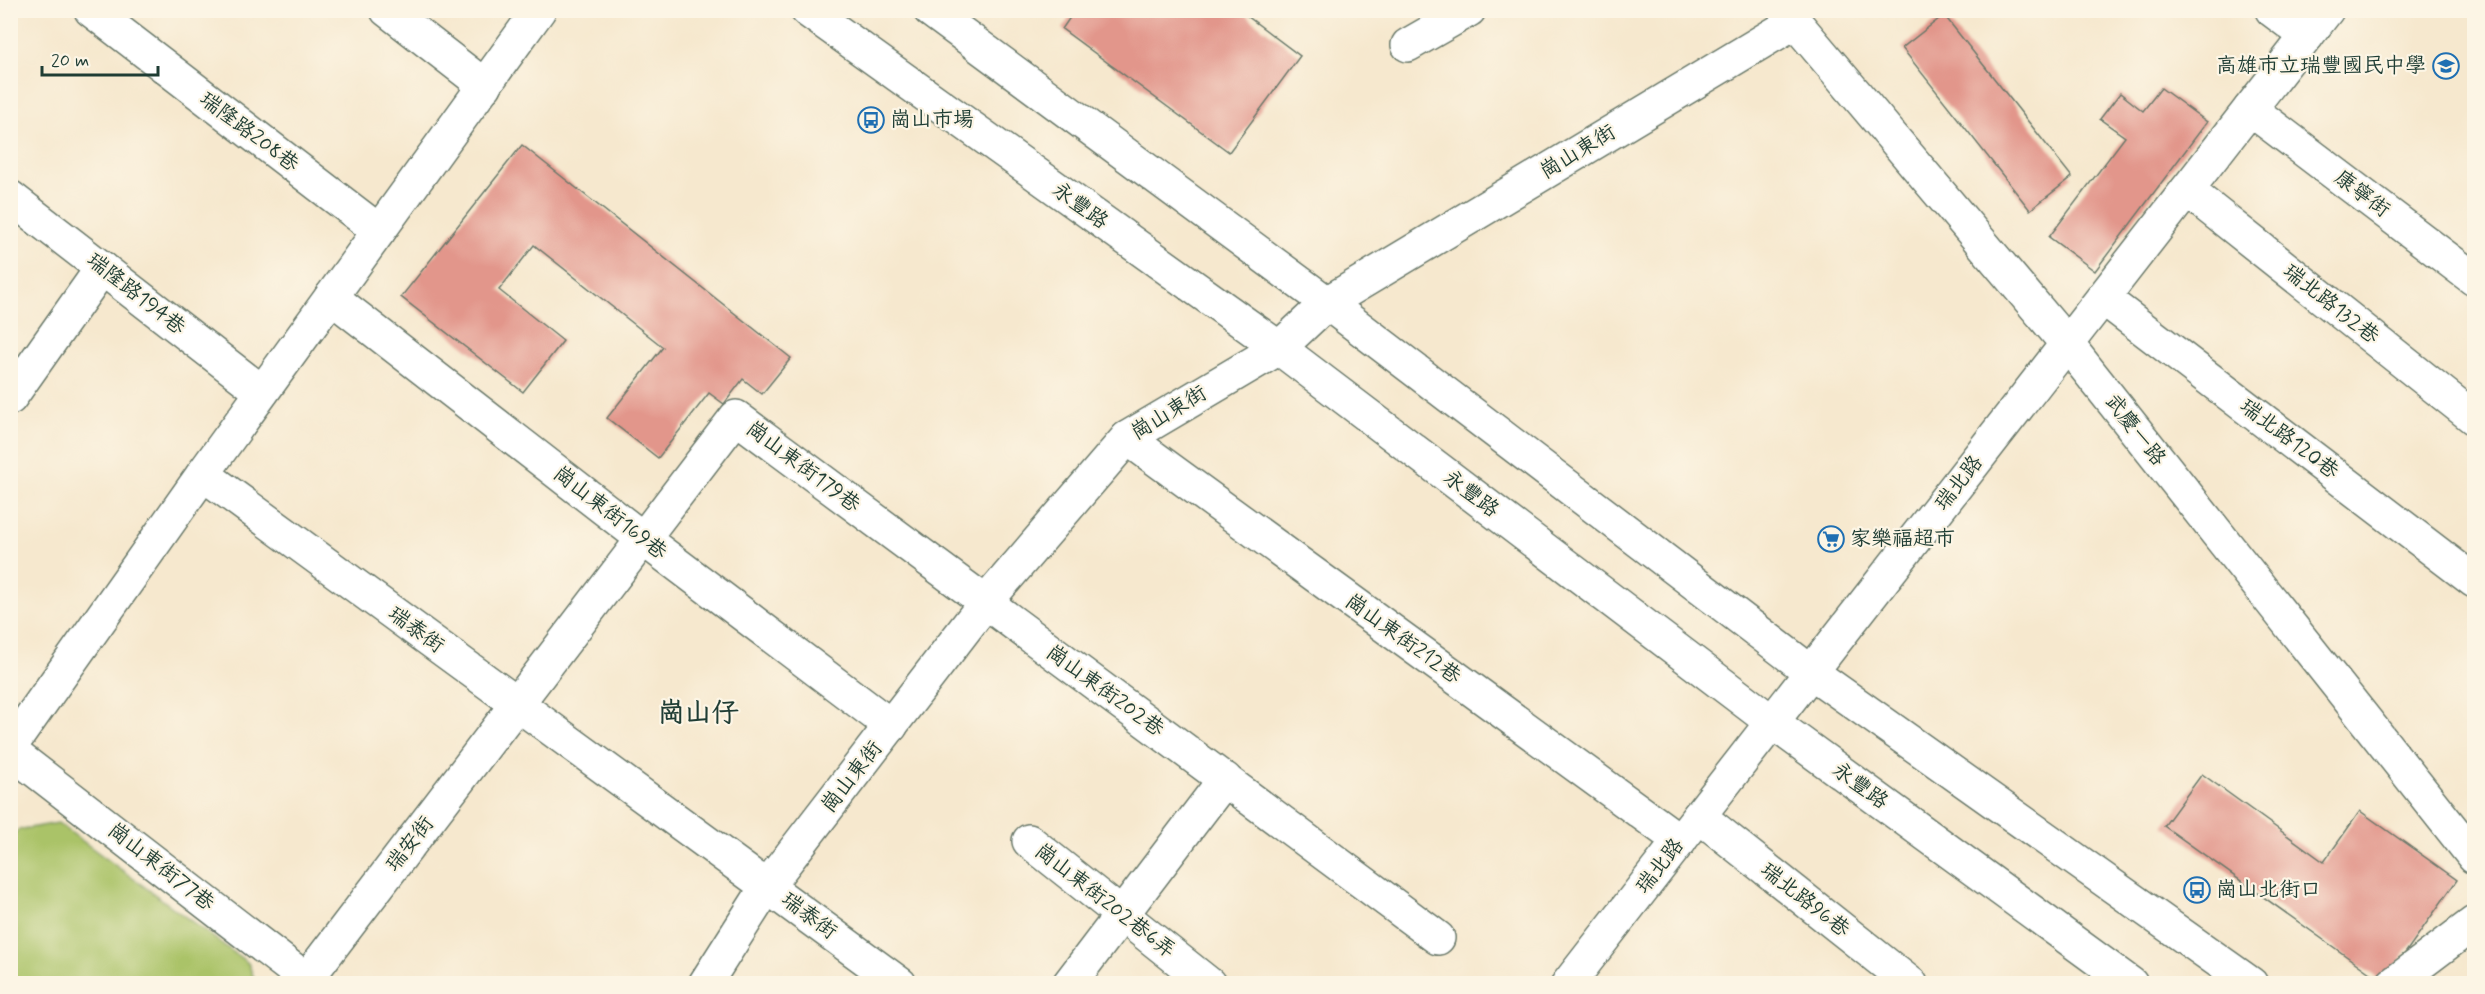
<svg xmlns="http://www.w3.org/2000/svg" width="2485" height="994" font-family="Mynerve,'LXGW WenKai TC',sans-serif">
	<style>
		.green { fill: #aac368; stroke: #64804e; stroke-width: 1.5 }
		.building { fill: #e2968b }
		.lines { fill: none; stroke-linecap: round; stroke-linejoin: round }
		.minor-casing { stroke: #6a796a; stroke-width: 36 }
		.minor { stroke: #fff; stroke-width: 33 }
		.labels { text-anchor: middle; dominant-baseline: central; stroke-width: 4.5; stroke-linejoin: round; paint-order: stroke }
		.poi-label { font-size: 21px; fill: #1f3d34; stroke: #fcf5e5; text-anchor: start }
		.street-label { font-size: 21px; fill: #1f3d34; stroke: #fcf5e5 }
		.district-label { font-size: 27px; font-weight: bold; fill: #1f3d34; stroke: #fcf5e5 }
	</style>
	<rect width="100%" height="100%" fill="#fcf5e5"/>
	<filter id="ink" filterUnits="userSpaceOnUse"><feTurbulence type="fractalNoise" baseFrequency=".0167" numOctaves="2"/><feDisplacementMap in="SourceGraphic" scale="12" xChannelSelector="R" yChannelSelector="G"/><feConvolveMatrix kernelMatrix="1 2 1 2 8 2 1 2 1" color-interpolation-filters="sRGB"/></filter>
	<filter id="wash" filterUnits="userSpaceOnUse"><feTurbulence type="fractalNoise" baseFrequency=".008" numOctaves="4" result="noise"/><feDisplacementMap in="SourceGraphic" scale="24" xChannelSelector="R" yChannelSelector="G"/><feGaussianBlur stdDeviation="1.35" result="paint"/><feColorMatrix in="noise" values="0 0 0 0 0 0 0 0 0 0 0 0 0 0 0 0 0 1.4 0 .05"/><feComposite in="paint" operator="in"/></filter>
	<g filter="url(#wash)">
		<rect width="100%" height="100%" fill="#f6e8ce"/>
		<path class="green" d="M58,823L248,963L256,983H11V838L18,830Z"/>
		<g id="blocks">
			<g class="building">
				<path d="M1075,10H1239L1300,56L1229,152L1062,29Z"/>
				<path d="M1944,15L2072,177L2030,210L1902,48Z"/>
				<path d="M2161,88L2207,122L2095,271L2049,237L2125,137L2100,119L2120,93L2143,111Z"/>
				<path d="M522,145L791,358L762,394L743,379L724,404L709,393L658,458L607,418L663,347L534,245L499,290L563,341L523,392L401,297Z"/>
				<path d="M2202,774L2324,862L2360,811L2457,880L2384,983L2164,826Z"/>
			</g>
		</g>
	</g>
	<g filter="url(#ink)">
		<use href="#blocks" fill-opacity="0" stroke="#6a796a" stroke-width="1.5"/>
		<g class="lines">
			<g class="minor-casing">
				<g id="minor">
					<path d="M91,10L379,231"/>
					<path d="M387,10L485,86"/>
					<path d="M807,10L1279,348L1772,722L2131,984"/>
					<path d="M930,10L1327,303L1811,672L2251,984"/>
					<path d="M1785,10L2067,344L2474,857"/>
					<path d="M2272,10L2307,36"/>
					<path d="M1408,45L1469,10"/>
					<path d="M2250,109L2474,279"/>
					<path d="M2187,190L2474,418"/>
					<path d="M10,197L262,392"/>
					<path d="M331,297L642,538L891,726"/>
					<path d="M2103,298L2474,581"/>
					<path d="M10,398L102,268"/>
					<path d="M1127,438L1680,841"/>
					<path d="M203,474L539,10"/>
					<path d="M10,747L203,474L900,984"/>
					<path d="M10,751L312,984"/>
					<path d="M1699,816L1911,984"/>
					<path d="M1029,841L1209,984"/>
					<path d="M303,984L736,417L1438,938"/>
					<path d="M705,984L768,885L985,603L1127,438L1279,348L1327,303L1795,22"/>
					<path d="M1069,984L1225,779"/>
					<path d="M1568,984L2327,10"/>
					<path d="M2393,984L2474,923"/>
				</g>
			</g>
			<use href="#minor" class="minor"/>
		</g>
	</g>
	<defs>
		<g id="school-ring" transform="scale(1.35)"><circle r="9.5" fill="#fcf5e5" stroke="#1f6fb2" stroke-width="1.5"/><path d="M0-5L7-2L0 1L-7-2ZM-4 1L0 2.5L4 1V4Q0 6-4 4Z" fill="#1f6fb2"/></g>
		<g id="bus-ring" transform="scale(1.35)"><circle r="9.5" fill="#fcf5e5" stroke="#1f6fb2" stroke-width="1.5"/><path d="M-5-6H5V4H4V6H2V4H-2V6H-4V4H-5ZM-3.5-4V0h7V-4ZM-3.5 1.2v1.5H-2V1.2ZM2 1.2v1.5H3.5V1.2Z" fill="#1f6fb2"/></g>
		<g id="supermarket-ring" transform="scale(1.35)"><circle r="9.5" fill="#fcf5e5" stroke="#1f6fb2" stroke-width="1.5"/><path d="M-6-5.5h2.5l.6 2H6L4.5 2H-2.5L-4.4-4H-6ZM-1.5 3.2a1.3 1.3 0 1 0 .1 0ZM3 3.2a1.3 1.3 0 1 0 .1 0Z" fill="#1f6fb2"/></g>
	</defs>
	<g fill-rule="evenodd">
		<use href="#school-ring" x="2446" y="66"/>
		<use href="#bus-ring" x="871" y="120"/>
		<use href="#supermarket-ring" x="1831" y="539"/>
		<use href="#bus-ring" x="2197" y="890"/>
	</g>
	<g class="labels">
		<g class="poi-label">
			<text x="2426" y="66" text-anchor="end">高雄市立瑞豐國民中學</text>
			<text x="890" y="120">崗山市場</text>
			<text x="1850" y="539">家樂福超市</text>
			<text x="2216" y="890">崗山北街口</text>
		</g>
		<g class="street-label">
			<text transform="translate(249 132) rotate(37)">瑞隆路208巷</text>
			<text transform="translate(1578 152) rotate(-31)">崗山東街</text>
			<text transform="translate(2362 194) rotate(37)">康寧街</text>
			<text transform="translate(1080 206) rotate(36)">永豐路</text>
			<text transform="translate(136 294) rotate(38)">瑞隆路194巷</text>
			<text transform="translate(2331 304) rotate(38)">瑞北路132巷</text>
			<text transform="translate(1169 413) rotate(-31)">崗山東街</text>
			<text transform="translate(2135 430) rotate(52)">武慶一路</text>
			<text transform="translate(2289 439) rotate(37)">瑞北路120巷</text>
			<text transform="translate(803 467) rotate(37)">崗山東街179巷</text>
			<text transform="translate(1959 483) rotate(-52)">瑞北路</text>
			<text transform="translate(1471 494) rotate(37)">永豐路</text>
			<text transform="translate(610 513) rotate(38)">崗山東街169巷</text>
			<text transform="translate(416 630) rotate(36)">瑞泰街</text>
			<text transform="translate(1403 639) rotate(36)">崗山東街212巷</text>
			<text transform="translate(1105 691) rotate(36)">崗山東街202巷</text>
			<text transform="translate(852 777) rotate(-52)">崗山東街</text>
			<text transform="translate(1860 786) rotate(36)">永豐路</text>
			<text transform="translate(410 844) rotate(-52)">瑞安街</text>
			<text transform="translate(1660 866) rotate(-52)">瑞北路</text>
			<text transform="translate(161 867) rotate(38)">崗山東街77巷</text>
			<text transform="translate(1805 900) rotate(38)">瑞北路96巷</text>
			<text transform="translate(1105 901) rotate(38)">崗山東街202巷6弄</text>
			<text transform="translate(809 916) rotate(37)">瑞泰街</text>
		</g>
		<g class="district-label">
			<text x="698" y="713">崗山仔</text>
		</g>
	</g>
	<rect width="2485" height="994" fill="none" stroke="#fcf5e5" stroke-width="36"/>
	<path d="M42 66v9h116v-9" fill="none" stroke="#1f3d34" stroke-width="3"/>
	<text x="51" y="66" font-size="18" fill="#1f3d34" stroke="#fcf5e5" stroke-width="4.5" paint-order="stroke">20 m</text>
</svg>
